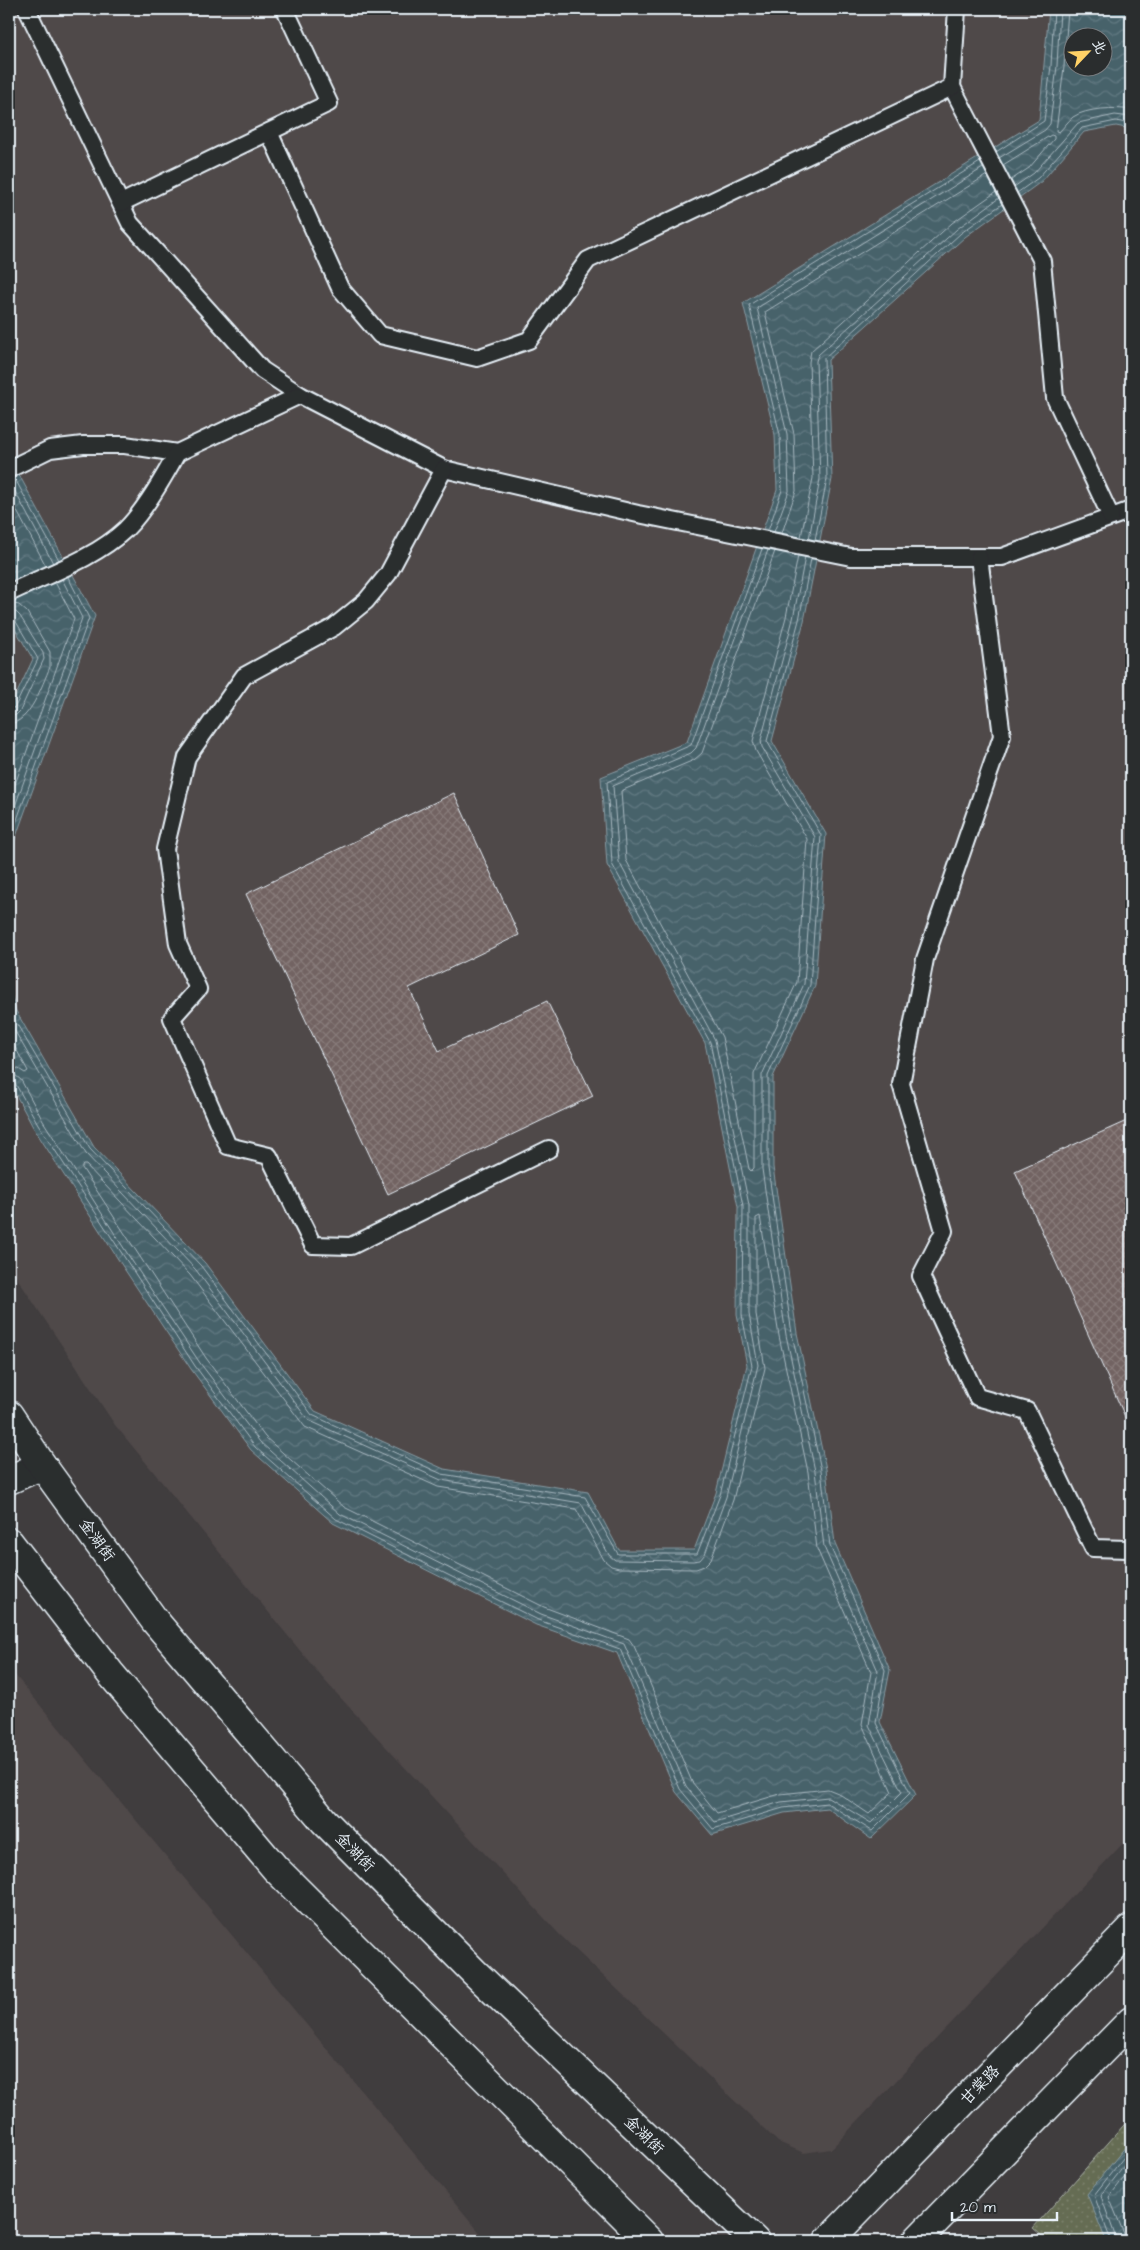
<svg xmlns="http://www.w3.org/2000/svg" width="1140" height="2250" font-family="'Architects Daughter','LXGW WenKai TC',sans-serif">
	<style>
		.built { fill: #4f4849; fill-rule: evenodd }
		.grass { fill: url(#grass-dots); stroke: #a6aea5 }
		.water { fill: url(#water-waves); stroke: #879ba3; fill-rule: evenodd }
		.lines { fill: none; stroke-linecap: round; stroke-linejoin: round }
		.shore { stroke: #a8b8c0; stroke-width: 1 }
		.building { fill: url(#building-cross-hatch); stroke: #e8f1f8 }
		.lane-casing { stroke: #e8f1f8; stroke-width: 20 }
		.street-casing { stroke: #e8f1f8; stroke-width: 31 }
		.secondary-casing { stroke: #e8f1f8; stroke-width: 31 }
		.lane { stroke: #2a2d2e; stroke-width: 16 }
		.street { stroke: #2a2d2e; stroke-width: 28 }
		.secondary { stroke: #2a2d2e; stroke-width: 28 }
		.labels { text-anchor: middle; dominant-baseline: central; stroke-width: 5; stroke-linejoin: round; paint-order: stroke }
		.street-label { font-size: 16px; fill: #e8f1f8; stroke: #2a2d2e }
	</style>
	<defs>
		<pattern id="grass-dots" width="8" height="8" patternUnits="userSpaceOnUse" patternTransform="scale(1.25)"><rect width="8" height="8" fill="#656c52"/><path d="M2 2h.1M6 6h.1" fill="none" stroke="#7b816c" stroke-width="1.8" stroke-linecap="round"/></pattern>
		<pattern id="water-waves" width="16" height="10" patternUnits="userSpaceOnUse" patternTransform="scale(1.25)"><rect width="16" height="10" fill="#47626b"/><path d="M0 5q4-4 8 0t8 0" fill="none" stroke="#627981"/></pattern>
		<pattern id="building-cross-hatch" width="8" height="8" patternUnits="userSpaceOnUse" patternTransform="scale(1.25)"><rect width="8" height="8" fill="#726362"/><path d="M0 0l8 8M0 8l8-8" fill="none" stroke="#867a79"/></pattern>
	</defs>
	<rect width="100%" height="100%" fill="#403d3e"/>
	<filter id="ink" filterUnits="userSpaceOnUse"><feTurbulence type="fractalNoise" baseFrequency=".02" numOctaves="2"/><feDisplacementMap in="SourceGraphic" scale="10" xChannelSelector="R" yChannelSelector="G"/><feConvolveMatrix kernelMatrix="1 2 1 2 8 2 1 2 1" color-interpolation-filters="sRGB"/></filter>
	<g filter="url(#ink)">
		<g class="built">
			<path d="M9,9H1131V1835L831,2149L804,2153L778,2142L559,1934L325,1681L115,1425L9,1266ZM1072,38H1102V68H1072Z"/>
			<path d="M9,1668L487,2241H9Z"/>
		</g>
		<path class="grass" d="M1131,2117V2241H1048L1033,2228Z"/>
		<g class="water">
			<path d="M1049,9H1131V129L1116,126L1084,132L1042,181L965,237L828,360L832,479L804,621L772,741L826,834L815,986L773,1077V1167L797,1333L826,1469L835,1544L890,1670L880,1722L916,1795L871,1839L827,1808L784,1813L712,1835L676,1792L617,1653L536,1625L333,1523L251,1450L191,1369L125,1270L33,1127L9,1082V986L16,1011L94,1147L205,1263L315,1411L444,1469L588,1492L619,1550H694L716,1493L747,1365L737,1315L738,1207L705,1043L607,865L601,777L687,742L777,490L775,435L743,303L1039,120ZM1072,38H1102V68H1072Z"/>
			<path d="M9,456L95,616L9,856V710L33,659L9,619Z"/>
			<path d="M1131,2140V2241H1109L1105,2238L1087,2194Z"/>
		</g>
		<g class="lines">
			<g class="shore">
				<path d="M1068,9L1064,67L1056,131L1059,132C1064,127 1068,121 1073,117C1086,108 1116,107 1131,110"/>
				<path d="M996,152L1044,121L1051,66L1054,9"/>
				<path d="M999,158L1045,130L1050,124L1057,66L1060,9"/>
				<path d="M1003,165L1051,135L1054,136V139L1029,168L1011,180"/>
				<path d="M1014,187L1034,173L1078,123L1115,115L1131,117"/>
				<path d="M1017,193L1038,178L1082,128L1116,121L1131,124"/>
				<path d="M14,477L59,560"/>
				<path d="M9,480L53,563"/>
				<path d="M9,496L46,566"/>
				<path d="M768,531L782,490L780,435L749,305L980,162"/>
				<path d="M774,532L789,491L787,434L757,308L983,168"/>
				<path d="M782,533L796,491L794,434L765,312L987,175"/>
				<path d="M801,537L813,478L809,362L811,351L952,223L996,192"/>
				<path d="M809,539L820,479L816,361L818,355L957,229L999,198"/>
				<path d="M815,540L827,479L824,358L961,233L1002,204"/>
				<path d="M775,551L702,753L694,760L621,791L626,860L722,1037L749,1169L751,1171L754,1168V1074L797,982L807,839L756,751L753,741L786,617L798,556"/>
				<path d="M9,603L19,605L27,612L50,652V667C42,685 30,723 9,724"/>
				<path d="M9,611L16,612L20,616L43,653L44,659L20,711L16,715L9,717"/>
				<path d="M9,617L15,620L38,659L15,707L9,710"/>
				<path d="M9,801L74,619L55,582"/>
				<path d="M9,823L82,618L62,579"/>
				<path d="M9,842L89,618L68,577"/>
				<path d="M9,1005L11,1014L90,1149L201,1266L312,1415L442,1474L585,1497L618,1554H697L720,1495L752,1366L742,1315L743,1206L710,1042L612,864L607,782L691,745L762,549"/>
				<path d="M9,1021L86,1154L196,1270L308,1420L441,1480L581,1503L609,1555L615,1560L693,1561L700,1560L705,1554L726,1497L758,1365L749,1314V1205L715,1040L619,862L613,786L691,753L696,748L768,550"/>
				<path d="M9,1036L28,1071L25,1073L17,1068L9,1067"/>
				<path d="M9,1074L15,1075L21,1080L43,1121L134,1264L200,1363L260,1442L340,1514L541,1614L624,1644L686,1786L715,1822L781,1802L828,1797L871,1823L902,1792L869,1725L878,1671L824,1547L815,1471L786,1335L762,1169V1075L804,984L815,837L762,747L761,740L793,619L805,557"/>
				<path d="M9,1080L15,1083L38,1124L195,1366L255,1447L336,1519L538,1620L620,1649L680,1789L713,1829L783,1808L827,1803L872,1831L910,1793L876,1723L885,1670L830,1546L821,1470L792,1334L768,1168V1076L810,985L821,835L767,741L799,620L811,559"/>
				<path d="M83,1165H86L190,1275L305,1427L438,1487L576,1509L604,1560L611,1566L619,1568L696,1569L704,1566L711,1559L733,1500L765,1368L756,1314V1218L760,1216L779,1336L808,1472L817,1549L871,1672L862,1724L892,1792L869,1814L838,1793L828,1789L780,1794L717,1813L692,1782L634,1646L629,1639L544,1607L344,1507L265,1437L206,1358L82,1168Z"/>
				<path d="M1111,2241L1094,2195L1131,2148"/>
				<path d="M1117,2241L1101,2196L1131,2157"/>
				<path d="M1125,2241L1124,2234L1109,2197L1131,2169"/>
			</g>
		</g>
		<g class="building">
			<path d="M454,793L519,935L409,988L439,1051L547,1001L593,1096L388,1194L246,894Z"/>
			<path d="M1131,1119V1430L1015,1171Z"/>
		</g>
		<g class="lines">
			<g class="lane-casing">
				<g id="lane">
					<path d="M27,9L130,223L262,370L300,395L444,469L638,514L851,557H1002L1131,510"/>
					<path d="M952,87L1042,261L1055,398L1111,517"/>
					<path d="M269,132L340,288L380,335L477,358L529,340L588,260L952,87L957,9"/>
					<path d="M121,203L329,103L285,9"/>
					<path d="M9,469L50,449L83,445H125L177,453L300,395"/>
					<path d="M444,469L388,574L366,601L334,627L244,676L187,757L165,849L178,944L198,989L172,1018L228,1146L269,1156L313,1245L351,1246L549,1149"/>
					<path d="M979,557L1002,736L925,959L901,1084L944,1231L921,1276L977,1397L1027,1411L1093,1548L1128,1549L1131,1548"/>
					<path d="M9,593C48,574 94,559 126,529C145,510 164,477 177,453"/>
				</g>
			</g>
			<g class="street-casing">
				<path id="street" d="M9,1480L42,1465"/>
			</g>
			<g class="secondary-casing">
				<g id="secondary">
					<path d="M9,1415L42,1465L155,1621L324,1821L474,1972L755,2241"/>
					<path d="M9,1542L110,1673L275,1868L649,2241"/>
					<path d="M828,2241L1131,1929"/>
					<path d="M916,2241L1131,2021"/>
				</g>
			</g>
			<use href="#lane" class="lane"/>
			<use href="#street" class="street"/>
			<use href="#secondary" class="secondary"/>
		</g>
	</g>
	<g class="labels">
		<g class="street-label">
			<text transform="translate(97 1540) rotate(54)">金湖街</text>
			<text transform="translate(355 1852) rotate(45)">金湖街</text>
			<text transform="translate(980 2085) rotate(-46)">甘棠路</text>
			<text transform="translate(644 2135) rotate(44)">金湖街</text>
		</g>
	</g>
	<rect width="1140" height="2250" fill="none" stroke="#2a2d2e" stroke-width="30"/>
	<rect x="15" y="15" width="1110" height="2220" fill="none" stroke="#e8f1f8" stroke-width="2" filter="url(#ink)"/>
	<g transform="translate(1088 52) rotate(65)"><circle r="24" fill="#2a2d2e" stroke="#767b7f"/>
	<path d="M0-4L9 19L0 12L-9 19Z" fill="#ffd166"/>
	<text y="-8" font-size="14" font-weight="bold" text-anchor="middle" fill="#e8f1f8">北</text>
	</g>
	<path d="M952 2212v8h105v-8" fill="none" stroke="#e8f1f8" stroke-width="2.5"/>
	<text x="960" y="2212" font-size="15" fill="#e8f1f8" stroke="#2a2d2e" stroke-width="4" paint-order="stroke">20 m</text>
</svg>
